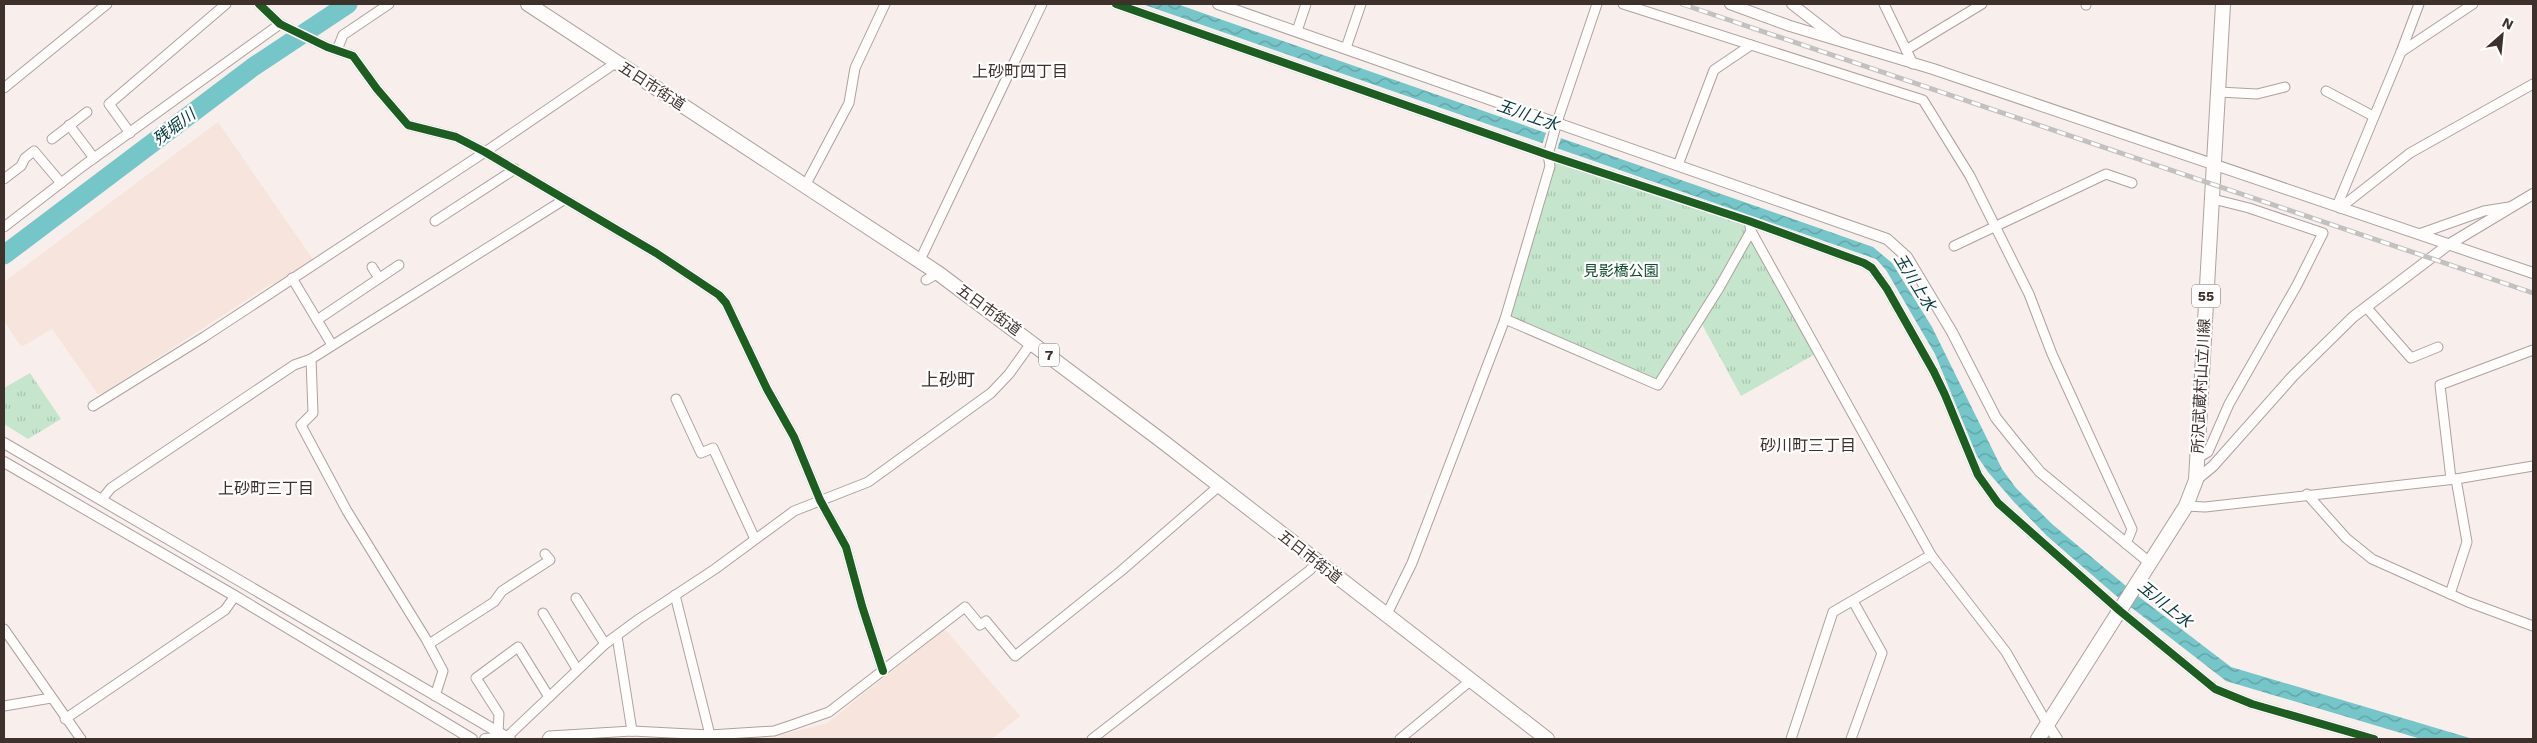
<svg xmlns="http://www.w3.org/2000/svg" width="2537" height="743" font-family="'Work Sans','Noto Sans JP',sans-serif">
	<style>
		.built { fill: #f7e4dc }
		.park { fill: url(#park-tufts) }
		.water { fill: url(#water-waves) }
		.pier { fill: #f8efec }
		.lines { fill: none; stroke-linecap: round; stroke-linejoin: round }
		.river { stroke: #74c6c9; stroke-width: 19 }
		.minor-casing { stroke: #aca29e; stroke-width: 11 }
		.tertiary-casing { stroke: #aca29e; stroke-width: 12 }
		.primary-casing { stroke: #aca29e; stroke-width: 16 }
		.minor { stroke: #fefdfc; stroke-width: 9 }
		.tertiary { stroke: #fefdfc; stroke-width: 10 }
		.primary { stroke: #fefdfc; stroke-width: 14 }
		.rail-casing { stroke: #c3c0c0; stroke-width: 5 }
		.rail { stroke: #fefefe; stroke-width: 3; stroke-dasharray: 9; stroke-linecap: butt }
		.cycleway-casing { stroke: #fefefe; stroke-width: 11 }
		.cycleway { stroke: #1b5e20; stroke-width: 8 }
		.labels { text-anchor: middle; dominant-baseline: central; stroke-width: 4.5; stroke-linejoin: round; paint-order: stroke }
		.shield { fill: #fefefe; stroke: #786e6a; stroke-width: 1 }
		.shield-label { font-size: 14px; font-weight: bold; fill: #3e302a }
		.street-label { font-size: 15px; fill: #3e302a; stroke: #fefefe }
		.park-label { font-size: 15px; fill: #104c2d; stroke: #fefefe }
		.neighbourhood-label { font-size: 16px; fill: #3e302a; stroke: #fefefe }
		.water-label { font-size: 16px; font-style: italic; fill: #00383b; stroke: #fefefe }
		.quarter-label { font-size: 18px; fill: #3e302a; stroke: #fefefe }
	</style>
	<defs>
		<pattern id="park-tufts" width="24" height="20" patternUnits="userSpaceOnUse" patternTransform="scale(1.25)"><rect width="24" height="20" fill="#c5e5cc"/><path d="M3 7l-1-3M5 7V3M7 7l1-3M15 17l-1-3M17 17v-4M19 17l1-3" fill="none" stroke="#aac5af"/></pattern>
		<pattern id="water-waves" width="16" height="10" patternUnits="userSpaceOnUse" patternTransform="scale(1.25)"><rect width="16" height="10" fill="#74c6c9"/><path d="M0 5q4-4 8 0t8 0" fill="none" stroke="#61a1a3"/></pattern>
	</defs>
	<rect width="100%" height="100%" fill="#f8efec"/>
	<g class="built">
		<path d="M218,122L312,258L311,261L275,284H271L103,393L98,394L95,390L52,329L23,346L20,345L4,321V282Z"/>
		<path d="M945,629L1020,716L992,739H779L781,735L827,723Z"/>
	</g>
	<g class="park">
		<path d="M1553,153L1746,224L1817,353L1741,396L1698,317L1656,380L1510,319Z"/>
		<path d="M30,373L61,419L28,439L4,424V388Z"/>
	</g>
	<path class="water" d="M1142,4H1177L1873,247L1892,263L1932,327L2002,469L2016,488L2052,524L2138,596L2231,667L2473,739H2421L2226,681L2114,594L2047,536L2014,502L1988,472L1977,456L1935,354L1886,270L1876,259Z"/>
	<path class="pier" d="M1547,130L1562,135L1557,150L1542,145Z"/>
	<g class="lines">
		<path class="river" d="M4,255L253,67L348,4"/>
		<g class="minor-casing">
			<g id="minor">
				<path d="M259,4L280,24L327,47L353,56L377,89L408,125L456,137L485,152L656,253L719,295L726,303L767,389L794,437L820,500L846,547L862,606L883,671"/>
				<path d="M1116,4L1548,155L1749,221L1864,263L1872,268L1887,289L1934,372L1945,395L1978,475L1998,503L2120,611L2215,689L2252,704L2374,739"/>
				<path d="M1623,4L1923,100L1970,176L2029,294L2052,354L2132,529L2126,544"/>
				<path d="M1884,4L1913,64"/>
				<path d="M2086,4V5"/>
				<path d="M1297,31L1306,4"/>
				<path d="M1346,48L1361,4"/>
				<path d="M337,50L343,35L389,4"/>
				<path d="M1906,50L1982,4"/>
				<path d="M2401,52L2473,4"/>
				<path d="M4,88L107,4"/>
				<path d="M2326,91L2373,116"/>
				<path d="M2219,92L2257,94L2285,87"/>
				<path d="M69,125L94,158"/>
				<path d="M130,133L109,104L226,4"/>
				<path d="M52,139L87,112"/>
				<path d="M1678,165L1714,70L1751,45"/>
				<path d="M4,179L21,166L25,158L34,151L61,183"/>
				<path d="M805,186L849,103L855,68L885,4"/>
				<path d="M2337,206L2401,52L2419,4"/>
				<path d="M2340,208L2410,153L2533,84"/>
				<path d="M435,221L515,169"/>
				<path d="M1749,221L1751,231L1931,555L2006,652L2048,725"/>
				<path d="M4,227L83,166L280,24"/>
				<path d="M2419,234L2484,211L2509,207"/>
				<path d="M1954,246L2106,174L2132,183"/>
				<path d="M920,260L1042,4"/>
				<path d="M372,267L379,278"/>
				<path d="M292,278L332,345"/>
				<path d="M926,280L938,273"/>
				<path d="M2366,307L2411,358L2438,347"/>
				<path d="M1505,319L1658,385L1719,288L1751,231"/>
				<path d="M317,320L399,265"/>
				<path d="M311,359L313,413L301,425L347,511L426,639L443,671L435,696"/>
				<path d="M676,399L701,453L713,448L755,539"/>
				<path d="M93,406L204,337L485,152L617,62"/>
				<path d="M2198,458L2208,452L2229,404L2297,285L2323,233L2249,208L2213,199"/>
				<path d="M2451,479L2440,385L2533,350"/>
				<path d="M2307,494L2346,538L2372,559L2468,602L2533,626"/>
				<path d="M102,499L111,488L294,365L311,359L565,199"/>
				<path d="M2186,506L2205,507L2456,479L2533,466"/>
				<path d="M2450,594L2467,542L2456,479"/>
				<path d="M675,595L710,735"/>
				<path d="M576,598L605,644"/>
				<path d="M543,613L577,669"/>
				<path d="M1386,616L1412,563L1505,319L1550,166L1548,155L1557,122L1597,4"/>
				<path d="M4,629L81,739"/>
				<path d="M617,636L632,731"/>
				<path d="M429,644L494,602L502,591L550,560L545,554"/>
				<path d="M4,706L51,698"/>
				<path d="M65,719L225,610L235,596"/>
				<path d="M498,733L499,714L476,678L518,647L549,697"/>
				<path d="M507,737L605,644L639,619L715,569L794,511L868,482L991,393L1009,374L1032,342"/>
				<path d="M547,739L549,736L632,731L710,735L774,731L792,725L829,712L965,607L980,625L986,621L1015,656L1121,571L1219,486"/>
				<path d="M1092,739L1310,570L1316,562"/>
				<path d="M1400,739L1470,681"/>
				<path d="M1791,739L1833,612L1931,555"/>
				<path d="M1851,739L1882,653L1853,601"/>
			</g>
		</g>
		<g class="tertiary-casing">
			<g id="tertiary">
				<path d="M1218,4L1887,239L1907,257L1952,332L1996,418L2016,443L2040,472L2150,563"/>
				<path d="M1730,4L1790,26L1933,69L2533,273"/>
				<path d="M1792,4L1837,39"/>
				<path d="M4,443L510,739"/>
				<path d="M4,462L235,596L472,739"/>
				<path d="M2196,480L2213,466L2293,376L2353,317L2448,245L2533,194"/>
				<path d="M2048,725L2057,739"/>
				<path d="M485,739L506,737"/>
			</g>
		</g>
		<g class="primary-casing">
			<g id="primary">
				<path d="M528,4L938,273L1162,441L1547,739"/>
				<path d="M2038,739L2186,506L2196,480L2223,4"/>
			</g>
		</g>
		<use href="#minor" class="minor"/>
		<use href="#tertiary" class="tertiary"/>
		<use href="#primary" class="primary"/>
		<g class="rail-casing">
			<path id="rail" d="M1682,4L2533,293"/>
		</g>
		<use href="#rail" class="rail"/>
		<g class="cycleway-casing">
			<g id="cycleway">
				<path d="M259,4L280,24L327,47L353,56L377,89L408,125L456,137L485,152L656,253L719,295L726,303L767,389L794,437L820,500L846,547L862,606L883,671"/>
				<path d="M1116,4L1548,155L1749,221L1864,263L1872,268L1887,289L1934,372L1945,395L1978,475L1998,503L2120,611L2215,689L2252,704L2374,739"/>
			</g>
		</g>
		<use href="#cycleway" class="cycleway"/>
	</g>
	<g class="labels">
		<g class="shield">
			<rect x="2192" y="284.5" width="28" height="23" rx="4"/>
			<rect x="1039" y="343.5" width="20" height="23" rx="4"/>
		</g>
		<g class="shield-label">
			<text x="2206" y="296">55</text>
			<text x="1049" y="355">7</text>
		</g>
		<g class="street-label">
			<text transform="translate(652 86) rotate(33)">五日市街道</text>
			<text transform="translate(989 310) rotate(36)">五日市街道</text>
			<text transform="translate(2201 386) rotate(-87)">所沢武蔵村山立川線</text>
			<text transform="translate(1310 557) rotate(38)">五日市街道</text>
		</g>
		<g class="park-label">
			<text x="1621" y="271">見影橋公園</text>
		</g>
		<g class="neighbourhood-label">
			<text x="1020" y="71">上砂町四丁目</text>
			<text x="1808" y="445">砂川町三丁目</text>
			<text x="266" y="488">上砂町三丁目</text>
		</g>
		<g class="water-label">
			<text transform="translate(1528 115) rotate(19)">玉川上水</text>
			<text transform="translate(174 127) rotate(-37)">残堀川</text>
			<text transform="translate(1915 282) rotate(58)">玉川上水</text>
			<text transform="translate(2165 604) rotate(39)">玉川上水</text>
		</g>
		<g class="quarter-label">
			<text x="948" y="379">上砂町</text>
		</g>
	</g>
	<rect width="2537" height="743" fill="none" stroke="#3e302a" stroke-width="10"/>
	<g transform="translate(2502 35) rotate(27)" stroke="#fefefe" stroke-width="4" paint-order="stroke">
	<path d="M0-4L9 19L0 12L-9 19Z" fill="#3e302a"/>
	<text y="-8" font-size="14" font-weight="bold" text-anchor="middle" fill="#3e302a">N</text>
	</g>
</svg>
